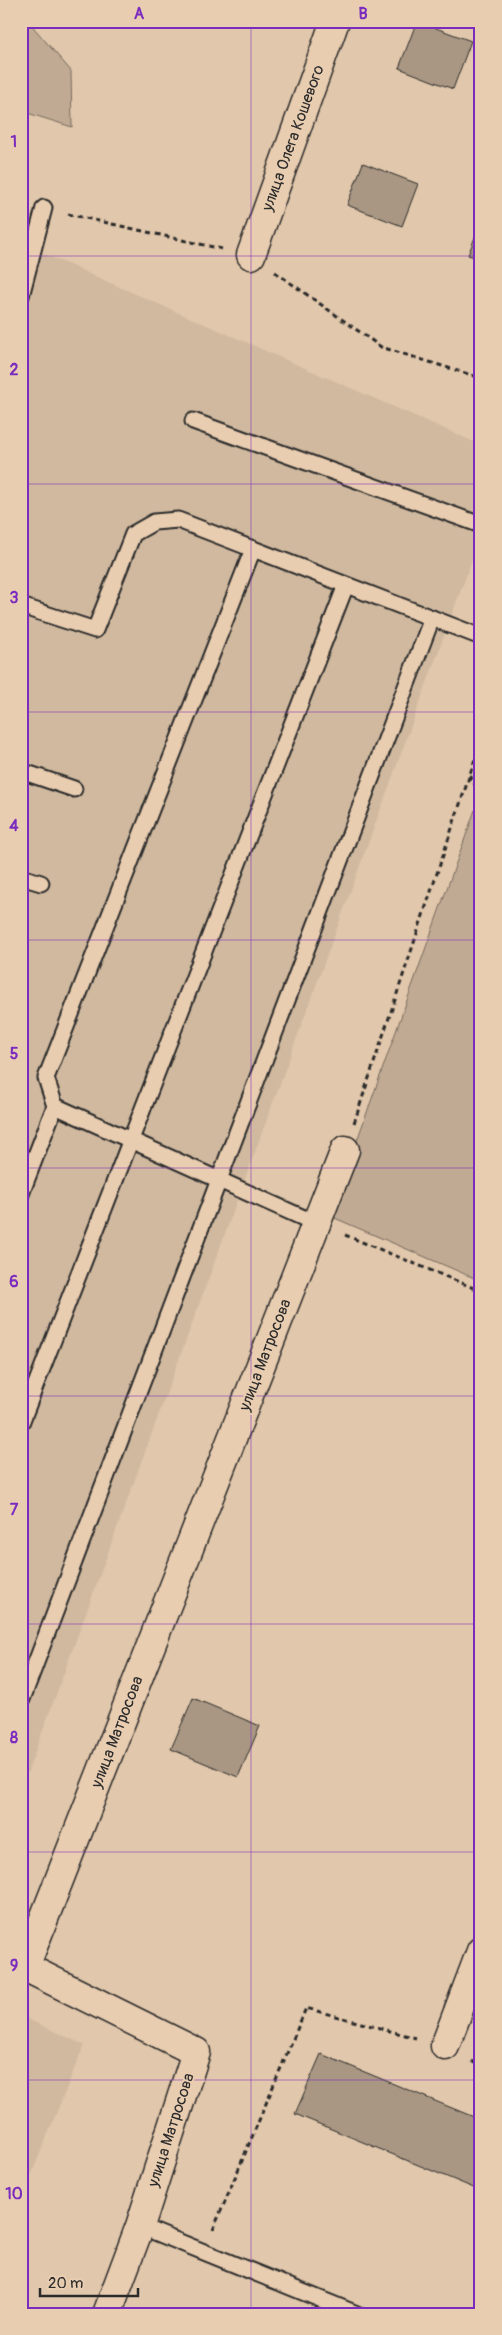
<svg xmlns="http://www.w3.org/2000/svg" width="502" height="2335" font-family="Pangolin,sans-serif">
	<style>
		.built { fill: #d0b99f }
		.green { fill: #c0aa93; stroke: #766a5f }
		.building { fill: #a99783; stroke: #2b2b2b }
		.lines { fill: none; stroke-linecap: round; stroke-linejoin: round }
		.lane-casing { stroke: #2b2b2b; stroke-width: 19 }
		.street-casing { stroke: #2b2b2b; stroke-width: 31 }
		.path { stroke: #2b2b2b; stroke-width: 3; stroke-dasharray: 5 4; stroke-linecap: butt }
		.lane { stroke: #e9cdb0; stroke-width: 15 }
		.street { stroke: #e9cdb0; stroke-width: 28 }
		.grid { fill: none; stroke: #7b2cbf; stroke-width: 1; stroke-opacity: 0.55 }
		.labels { text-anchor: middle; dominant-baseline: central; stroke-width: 4; stroke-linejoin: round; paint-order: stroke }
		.street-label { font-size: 16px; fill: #2b2b2b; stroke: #e9cdb0 }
		.neatline { fill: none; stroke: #7b2cbf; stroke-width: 2 }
		.grid-label { font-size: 16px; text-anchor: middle; font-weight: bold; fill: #7b2cbf }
	</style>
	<rect width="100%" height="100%" fill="#e1c7ab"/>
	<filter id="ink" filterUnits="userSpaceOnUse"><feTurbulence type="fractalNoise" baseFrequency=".02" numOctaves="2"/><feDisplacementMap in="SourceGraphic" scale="10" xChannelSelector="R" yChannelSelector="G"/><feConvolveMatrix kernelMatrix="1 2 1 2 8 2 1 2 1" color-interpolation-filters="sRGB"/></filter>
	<g filter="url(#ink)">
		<g class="built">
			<path d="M21,244L481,445V535L21,1790Z"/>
			<path d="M21,2016L84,2045L21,2200Z"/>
		</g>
		<g class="green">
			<path d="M21,21H28L71,71L72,127L21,111Z"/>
			<path d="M475,810L481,822V1281L330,1216Z"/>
		</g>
		<g class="building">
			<path d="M417,21L471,41L453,89L399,68Z"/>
			<path d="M363,163L418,184L402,226L347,205Z"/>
			<path d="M481,222V259L468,255Z"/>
			<path d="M193,1698L260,1726L238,1777L171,1749Z"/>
			<path d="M321,2054L481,2120V2191L295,2114Z"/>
		</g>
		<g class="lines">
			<g class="lane-casing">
				<g id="lane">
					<path d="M21,296L44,208"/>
					<path d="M193,421L481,525"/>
					<path d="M21,606L95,630L133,534L154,522L178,520L481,637"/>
					<path d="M21,771L74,789"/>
					<path d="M21,877L41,883"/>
					<path d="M55,1106L317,1224"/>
					<path d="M21,1194L55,1106L46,1078L253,549"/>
					<path d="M21,1423L346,585"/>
					<path d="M21,1702L432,618"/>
					<path d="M140,2226L357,2314"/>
				</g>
			</g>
			<g class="street-casing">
				<g id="street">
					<path d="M251,255L335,21"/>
					<path d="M445,2046L481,1951"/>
					<path d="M107,2314L140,2226L196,2052L25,1967L345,1150"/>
				</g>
			</g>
			<g class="path">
				<path d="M68,214L222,249"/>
				<path d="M275,272L381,347L481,378"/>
				<path d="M470,775L481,797"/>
				<path d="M354,1123L481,741"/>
				<path d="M345,1235L481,1291"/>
				<path d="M472,2061L481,2066"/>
				<path d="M213,2230L306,2008L416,2038"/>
			</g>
			<use href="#lane" class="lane"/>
			<use href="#street" class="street"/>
		</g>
	</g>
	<path class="grid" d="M251,21V2314M21,256H481M21,484H481M21,712H481M21,940H481M21,1168H481M21,1396H481M21,1624H481M21,1852H481M21,2080H481"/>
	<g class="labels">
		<g class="street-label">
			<text transform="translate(293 138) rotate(-70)">улица Олега Кошевого</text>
			<text transform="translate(265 1355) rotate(-69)">улица Матросова</text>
			<text transform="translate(117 1732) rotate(-69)">улица Матросова</text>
			<text transform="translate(171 2130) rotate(-72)">улица Матросова</text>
		</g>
	</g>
	<rect width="502" height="2335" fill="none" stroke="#e9cdb0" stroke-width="55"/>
	<path d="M40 2288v8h98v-8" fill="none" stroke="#2b2b2b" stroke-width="2.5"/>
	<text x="48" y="2288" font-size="15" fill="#2b2b2b" stroke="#e9cdb0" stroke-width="4" paint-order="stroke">20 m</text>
	<rect x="28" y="28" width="446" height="2280" class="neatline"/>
	<g class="grid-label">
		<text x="139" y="19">A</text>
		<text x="363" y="19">B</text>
		<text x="14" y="147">1</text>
		<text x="14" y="375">2</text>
		<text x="14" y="603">3</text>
		<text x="14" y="831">4</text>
		<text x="14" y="1059">5</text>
		<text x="14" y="1287">6</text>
		<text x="14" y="1515">7</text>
		<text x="14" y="1743">8</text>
		<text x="14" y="1971">9</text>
		<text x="14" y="2199">10</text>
	</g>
</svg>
